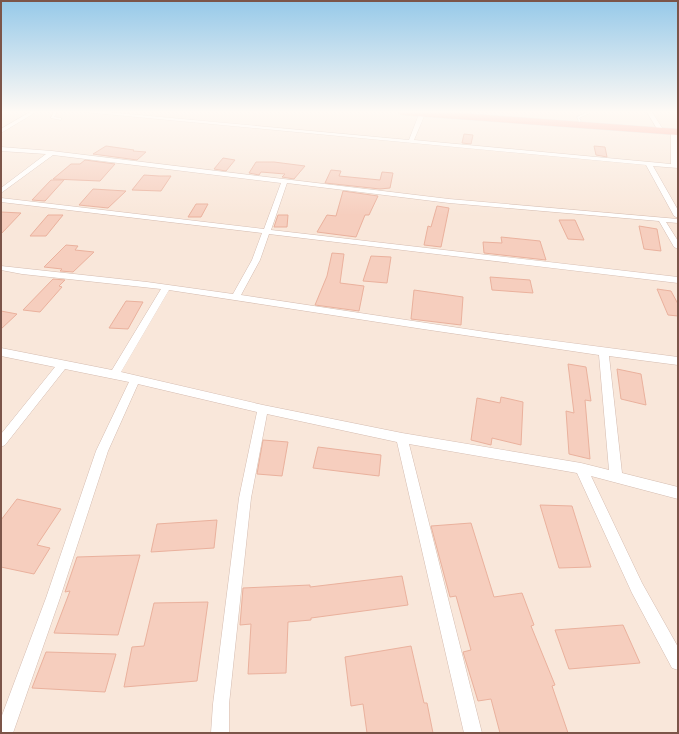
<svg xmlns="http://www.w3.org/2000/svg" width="679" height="734" font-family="'Archivo Narrow',sans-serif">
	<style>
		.residential { fill: #f9e7da }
		.building { fill: #f6cebe; stroke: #eab19d }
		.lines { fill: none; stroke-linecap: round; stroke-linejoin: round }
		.lane-casing { stroke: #d5bcb0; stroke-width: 1 }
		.street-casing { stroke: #d5bcb0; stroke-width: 1 }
		.highway-casing { stroke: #ddd3d0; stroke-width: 1 }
		.lane { fill: #fff; fill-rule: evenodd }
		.street { fill: #fff; fill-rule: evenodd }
		.highway { fill: #fdaa9c; fill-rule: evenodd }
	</style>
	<rect width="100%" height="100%" fill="#fef4e9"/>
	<rect class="residential" x="1" y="112" width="677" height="621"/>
	<g class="building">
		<path d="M464,134L473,135L471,144L462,143Z"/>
		<path d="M106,146L134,150L133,151L146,152L137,160L93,154Z"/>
		<path d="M594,146L605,147L607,157L596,155Z"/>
		<path d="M223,158L235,160L226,171L214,169Z"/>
		<path d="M85,160L115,164L100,181L53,179L71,164H80Z"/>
		<path d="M256,162H274L305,166L294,179L282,177L285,174L261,172L259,175L249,173Z"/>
		<path d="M331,170L341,171L339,176L380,180L382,172L393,173L390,188L380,189L325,183Z"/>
		<path d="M144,175L159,176H171L161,191L132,190Z"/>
		<path d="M51,180H64L45,201L32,200Z"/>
		<path d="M93,189L126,191L108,208L79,205Z"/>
		<path d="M343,191L378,196L369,215H365L356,237L317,232L327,215L336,216Z"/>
		<path d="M196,204H208L201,217H188Z"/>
		<path d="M437,206L449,208L441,247L424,245L428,226L431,227Z"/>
		<path d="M1,212L21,213L1,234Z"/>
		<path d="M48,215H63L46,236H30Z"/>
		<path d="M278,215H288L287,227H274Z"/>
		<path d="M559,220H575L584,240L568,239Z"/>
		<path d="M639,226L657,229L661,251L644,249Z"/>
		<path d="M501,237L540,241L546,260L484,253L483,242L502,243Z"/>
		<path d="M66,245L78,246L75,250L94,252L73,272L60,271L62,269L44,267Z"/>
		<path d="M332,253L344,254L340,283L364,286L359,311L315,305L327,276Z"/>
		<path d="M371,256L391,257L387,283L363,281Z"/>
		<path d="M490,277L530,280L533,293L492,290Z"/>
		<path d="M53,279L65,280L59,286L62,287L40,312L23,310Z"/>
		<path d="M657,289L671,291L678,304V316L668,315Z"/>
		<path d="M414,290L463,297L461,325L411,319Z"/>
		<path d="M126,301L143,302L128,329L109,328Z"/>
		<path d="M1,311L17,314L1,329Z"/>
		<path d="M568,364L586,367L591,401L585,400L590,459L569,454L566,411L574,413Z"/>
		<path d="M617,369L641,374L646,405L621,399Z"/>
		<path d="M501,397L523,402L521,445L492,438L491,445L471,440L477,398L500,403Z"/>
		<path d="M263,440L288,442L282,476L257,474Z"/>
		<path d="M318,447L381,455L379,476L313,468Z"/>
		<path d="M17,499L61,509L37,545L50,548L34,574L1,567V520Z"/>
		<path d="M540,505L572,506L591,567L559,568Z"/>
		<path d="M217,520L214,548L151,552L157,524Z"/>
		<path d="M471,523L494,597L522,593L534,625L531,626L555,685L552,686L568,733H500L491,699L478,701L463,652L471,650L456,596L450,597L431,526Z"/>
		<path d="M140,555L118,635L54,633L70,591L65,592L77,557Z"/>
		<path d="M402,576L408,605L311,618V620L288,622L286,673L248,674L251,624L240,625L243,588L310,585V587Z"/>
		<path d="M208,602L197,681L124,687L132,647L144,646L154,603Z"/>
		<path d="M623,625L640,663L569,669L555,630Z"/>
		<path d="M411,646L424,703H427L433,733H367L363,704L351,706L345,657Z"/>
		<path d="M46,652L116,654L105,692L32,688Z"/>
	</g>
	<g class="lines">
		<g class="lane-casing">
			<g id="lane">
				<path d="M54,112H57L54,117L61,118V120L51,118Z"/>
				<path d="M588,112H592L579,118L581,121L579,122L577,117Z"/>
			</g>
		</g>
		<g class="street-casing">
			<g id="street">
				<path d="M30,112H36L1,133V129Z"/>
				<path d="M84,112H106L409,140L419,114L422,112L425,114L414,140L671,164V131L674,129L677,131L678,168L653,166L678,210V218L674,216L646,165Z"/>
				<path d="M647,112H652L664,131L663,132H659Z"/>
				<path d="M1,147L52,151L449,199L678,219V223L666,222L678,241V249L674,247L659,221L449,203L287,183L271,230L678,277V283L269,234L260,260L241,295L486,332L678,357V365L609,356L622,473L678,487V499L591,476L642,583L678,647V670L672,668L632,593L577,473L409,444L482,733H464L397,442L267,414L251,498L229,704V733H211L213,704L239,498L257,412L138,384L108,451L60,598L13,733H1V718L46,598L96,451L129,382L65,369L5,445L1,447V434L55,367L1,356V348L112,370L161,289L22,274L1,270V266L147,282L233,294L252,260L262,233L1,202V198L264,229L281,183L53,155L1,193V188L46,154L1,151ZM169,290L423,329L599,355L609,470L581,463L402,433L263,405L121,372Z"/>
			</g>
		</g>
		<g class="highway-casing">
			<path id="highway" d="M397,112H446L678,129V135L402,115Z"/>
		</g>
		<use href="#lane" class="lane"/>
		<use href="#street" class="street"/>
		<use href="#highway" class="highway"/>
	</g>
	<linearGradient id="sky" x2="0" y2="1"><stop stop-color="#96c9e9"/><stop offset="0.52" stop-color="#fffaf5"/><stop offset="1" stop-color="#fffaf5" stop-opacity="0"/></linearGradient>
	<rect width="679" height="215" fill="url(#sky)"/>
	<rect width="679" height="734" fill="none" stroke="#7c5549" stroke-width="4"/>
</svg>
